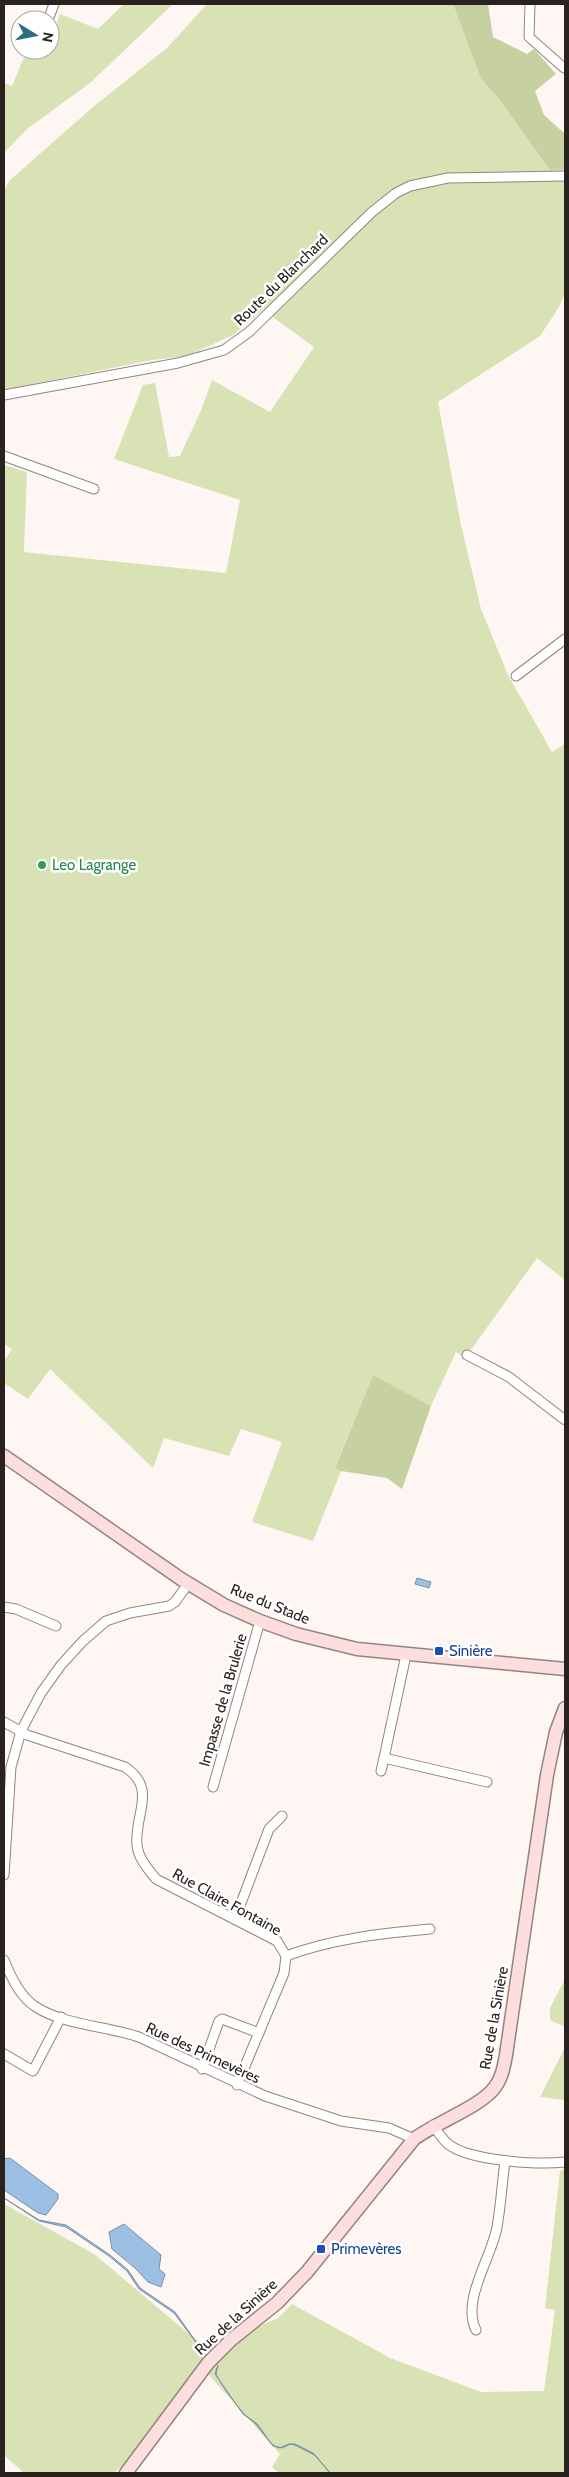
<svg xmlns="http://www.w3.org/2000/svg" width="569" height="2477" font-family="Cabin,sans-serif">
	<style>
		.green { fill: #d9e2b5 }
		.forest { fill: #c7d0a0 }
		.water { fill: #9cbfe4; stroke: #7a90a9 }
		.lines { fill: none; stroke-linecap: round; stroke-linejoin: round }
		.street-casing { stroke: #94847c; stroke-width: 11 }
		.secondary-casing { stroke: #94847c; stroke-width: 15 }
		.street { stroke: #fff; stroke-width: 9 }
		.secondary { stroke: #fcdedf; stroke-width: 12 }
		.leisure-dot { fill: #2e9e5b; stroke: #fff; stroke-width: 2 }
		.transit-dot { fill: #1a4fb4; stroke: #fff; stroke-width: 2 }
		.labels { text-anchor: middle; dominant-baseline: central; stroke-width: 5; stroke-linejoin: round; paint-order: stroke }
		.street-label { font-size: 15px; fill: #29221f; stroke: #fff }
		.leisure-label { font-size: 15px; fill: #27864d; stroke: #fff; text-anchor: start }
		.transit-label { font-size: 15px; fill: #164399; stroke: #fff; text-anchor: start }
	</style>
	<rect width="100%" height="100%" fill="#fef6f3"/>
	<g class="green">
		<path d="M124,4H173L90,83L27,129L4,153V83L12,86L27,50L44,58L47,50H50V42L60,14L98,29Z"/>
		<path d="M207,4H453L481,79L499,99L550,170L565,169V292L559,307L540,336L438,402L461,525L481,609L508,675L552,752L565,744V1280L537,1258L465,1358L456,1352L431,1406L373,1375L335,1467L341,1471L313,1541L252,1522L282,1442L241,1429L229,1456L164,1438L153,1468L50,1369L28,1399L4,1383V1361L12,1349L4,1344V465L27,472L24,552L226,573L240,500L114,459L143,385L155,383L169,457L180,456L202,408L212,380L270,412L314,347L263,310L233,335L187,356L152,360L4,390V192L9,181L93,107L168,47Z"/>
		<path d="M565,1979V2027L550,2020V2008Z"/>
		<path d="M565,2047V2100L540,2097Z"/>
		<path d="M565,2169V2473H279L272,2467L280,2454L207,2373L175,2417L114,2473H24L4,2455V2204L94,2254L207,2349L278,2318L292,2304L390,2358L481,2392L544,2391L555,2310L545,2308L560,2171Z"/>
	</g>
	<g class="forest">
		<path d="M453,4H488L493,37L527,54L534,49L556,74L535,91L544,115L565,134V169L550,170L499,99L481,79Z"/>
		<path d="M373,1375L431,1406L402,1489L387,1478L341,1471L335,1468Z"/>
	</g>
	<g class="water">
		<path d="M417,1578L431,1582L429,1588L415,1584Z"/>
		<path d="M10,2158L58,2194V2199L46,2215L38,2213L4,2190V2159Z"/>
		<path d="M4,2198L39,2220L66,2225L110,2255L128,2270L140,2288L175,2312L204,2353L174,2313L139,2289L127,2271L109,2256L66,2227L39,2221Z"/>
		<path d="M124,2224L161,2255L159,2269L165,2274L161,2287L148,2282L135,2268L112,2249L109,2232Z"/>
		<path d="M218,2365L216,2374C222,2387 234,2401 243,2413C247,2418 254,2420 258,2425C265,2433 269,2445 279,2448L289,2444H295L313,2453L330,2473L316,2456L295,2445L290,2444L283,2448L273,2446L255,2423L243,2414L215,2374Z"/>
	</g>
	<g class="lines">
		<g class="street-casing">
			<g id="street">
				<path d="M530,4L529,37L564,68"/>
				<path d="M48,20L54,4"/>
				<path d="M4,395L178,363L224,350L249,332L372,212L396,193L410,186L448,178L565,176"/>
				<path d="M4,456L94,489"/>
				<path d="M516,676L565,639"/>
				<path d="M467,1355L509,1377L565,1420"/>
				<path d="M4,1607L16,1609L56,1626"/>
				<path d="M406,1655L384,1758L487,1782"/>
				<path d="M4,1722L27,1735L125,1767C158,1789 134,1814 137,1845C138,1858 148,1869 156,1879L277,1941L286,1956L284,1973L237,2085"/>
				<path d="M381,1771L384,1758"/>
				<path d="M213,1787L260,1621"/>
				<path d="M4,1875L11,1767L21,1731L41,1693L61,1665L83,1641L106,1621L130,1613L169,1606L175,1602L188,1584"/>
				<path d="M235,1919L269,1829L282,1816"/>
				<path d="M286,1956C332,1939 382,1933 430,1929"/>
				<path d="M4,1960C11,1977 20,1997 36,2007C64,2025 107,2026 139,2037L265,2096L341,2121L389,2128L414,2139"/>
				<path d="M4,2054L33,2071L61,2017"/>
				<path d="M202,2069L219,2021L222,2019L259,2033"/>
				<path d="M433,2125C437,2131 442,2139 448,2144C469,2161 538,2165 565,2162"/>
				<path d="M476,2330C461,2300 492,2257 497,2227C501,2205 502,2183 505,2161"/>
			</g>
		</g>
		<g class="secondary-casing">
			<g id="secondary">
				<path d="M4,1456L181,1579L224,1605L260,1621L296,1634L357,1649L565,1669"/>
				<path d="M126,2473L208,2363L231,2340L277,2303L307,2272L414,2139C435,2123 482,2106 495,2087C502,2078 504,2066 506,2055L547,1775L556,1732L565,1708"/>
			</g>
		</g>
		<use href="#street" class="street"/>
		<use href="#secondary" class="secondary"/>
	</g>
	<circle class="leisure-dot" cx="42" cy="865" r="5"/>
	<g class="transit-dot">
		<rect x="434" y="1646" width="10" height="10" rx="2.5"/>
		<rect x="316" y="2244" width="10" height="10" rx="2.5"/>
	</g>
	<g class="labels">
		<g class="street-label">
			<text transform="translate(281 280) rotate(-44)">Route du Blanchard</text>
			<text transform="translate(270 1604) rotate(22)">Rue du Stade</text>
			<text transform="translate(223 1700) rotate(-74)">Impasse de la Brulerie</text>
			<text transform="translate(227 1902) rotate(29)">Rue Claire Fontaine</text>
			<text transform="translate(494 2018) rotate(-80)">Rue de la Sinière</text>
			<text transform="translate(203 2053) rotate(25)">Rue des Primevères</text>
			<text transform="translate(236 2317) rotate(-42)">Rue de la Sinière</text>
		</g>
		<g class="leisure-label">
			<text x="52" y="865">Leo Lagrange</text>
		</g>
		<g class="transit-label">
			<text x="449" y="1651">Sinière</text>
			<text x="331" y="2249">Primevères</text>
		</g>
	</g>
	<rect width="569" height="2477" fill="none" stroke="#29221f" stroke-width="10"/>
	<g transform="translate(35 35) rotate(100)"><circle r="24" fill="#ffffff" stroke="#a9a7a5"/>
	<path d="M0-4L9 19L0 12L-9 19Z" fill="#2b6c7f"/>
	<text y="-8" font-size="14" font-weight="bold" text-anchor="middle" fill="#29221f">N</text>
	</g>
</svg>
